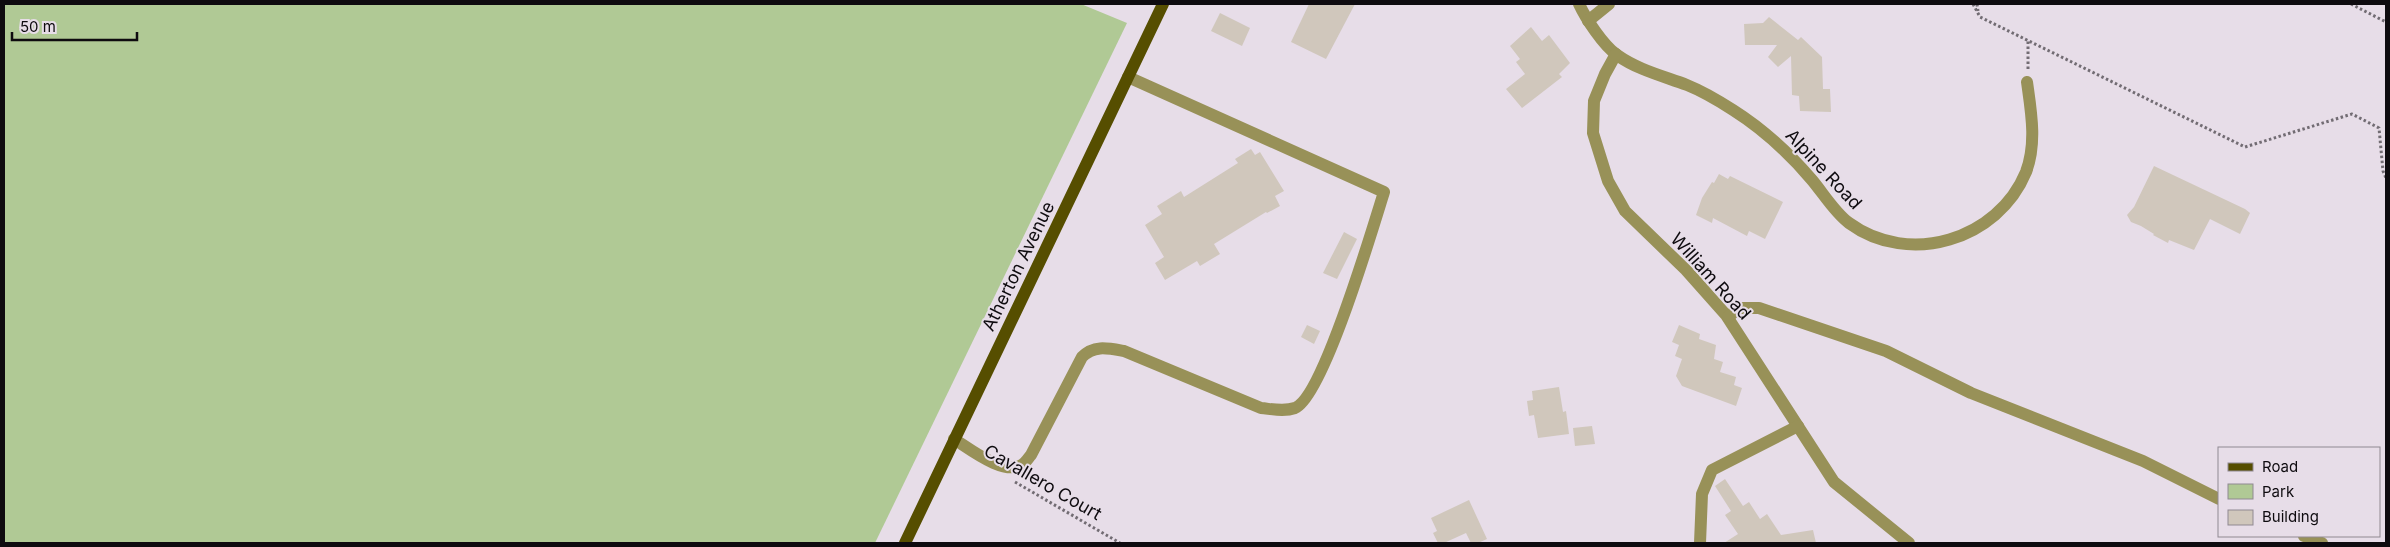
<svg xmlns="http://www.w3.org/2000/svg" width="2390" height="547" font-family="Inter,sans-serif">
	<style>
		.green { fill: #b0c995 }
		.building { fill: #d0c7bc }
		.lines { fill: none; stroke-linecap: round; stroke-linejoin: round }
		.path { stroke: #726c73; stroke-width: 3; stroke-dasharray: 2.5 2.5; stroke-linecap: butt }
		.minor { stroke: #989158; stroke-width: 12 }
		.major { stroke: #564e00; stroke-width: 12 }
		.labels { text-anchor: middle; dominant-baseline: central; stroke-width: 4; stroke-linejoin: round; paint-order: stroke }
		.street-label { font-size: 18px; fill: #0e0b0f; stroke: #e7dde8 }
	</style>
	<rect width="100%" height="100%" fill="#e7dde8"/>
	<path class="green" d="M4,4H1081L1127,23L875,543H4Z"/>
	<g class="building">
		<path d="M1309,4H1355L1326,59L1291,42Z"/>
		<path d="M1220,13L1250,28L1242,46L1211,31Z"/>
		<path d="M1769,17L1798,40L1801,37L1822,57L1823,89H1830L1831,112L1800,111L1799,96L1792,95L1791,56L1778,67L1768,57L1777,45H1745L1744,24L1763,23Z"/>
		<path d="M1531,27L1542,41L1549,35L1570,63L1559,74L1562,77L1522,108L1506,89L1525,74L1516,62L1520,59L1510,46Z"/>
		<path d="M1251,149L1255,155L1260,152L1284,191L1275,196L1280,206L1267,213L1266,212L1214,244L1220,254L1200,266L1197,261L1165,280L1155,263L1164,257L1145,225L1162,214L1157,206L1181,191L1184,197L1238,163L1235,159Z"/>
		<path d="M2154,166L2245,209L2250,213L2240,234L2210,219L2194,250L2169,240L2168,243L2153,235L2154,234L2141,226L2131,222L2127,215L2134,207Z"/>
		<path d="M1719,174L1728,179L1730,176L1783,202L1765,239L1749,231L1747,236L1713,218L1712,223L1696,215L1702,198L1712,182L1714,183Z"/>
		<path d="M1344,232L1357,239L1337,279L1323,273Z"/>
		<path d="M1307,325L1320,331L1314,344L1301,337Z"/>
		<path d="M1679,325L1700,334L1699,339L1716,345L1714,359L1723,362L1720,372L1736,377L1734,385L1742,388L1736,406L1682,386L1676,376L1682,359L1675,356L1679,345L1672,342Z"/>
		<path d="M1559,387L1563,412L1566,411L1569,434L1538,438L1534,415L1529,416L1527,401L1533,400L1532,391Z"/>
		<path d="M1592,426L1595,444L1575,446L1573,428Z"/>
		<path d="M1725,479L1743,506L1749,502L1760,519L1767,514L1781,535L1813,530L1816,543H1724L1738,534L1725,515L1731,511L1715,486Z"/>
		<path d="M1469,500L1487,539L1478,543H1471L1466,533L1444,543H1438L1433,533L1437,531L1431,518Z"/>
	</g>
	<g class="lines">
		<g class="path">
			<path d="M1973,4L1980,17L2245,147L2352,114L2379,128L2383,171L2386,178"/>
			<path d="M1977,4L1978,11"/>
			<path d="M2351,4L2386,22"/>
			<path d="M2028,69V41"/>
			<path d="M1015,482L1120,543"/>
		</g>
		<g class="minor">
			<path d="M1579,4C1586,19 1603,45 1617,55C1638,70 1663,76 1687,85C1702,91 1719,101 1733,110C1763,129 1789,153 1812,180C1823,193 1835,213 1849,223C1909,267 1998,240 2026,172C2037,143 2031,111 2027,82"/>
			<path d="M1588,21L1609,4"/>
			<path d="M1616,54L1605,74L1594,101L1593,133L1608,181L1625,211L1686,270L1726,315L1834,482L1909,543"/>
			<path d="M1728,317L1739,308H1759L1886,351L1971,393L2143,461L2219,499"/>
			<path d="M954,439C970,449 1005,477 1023,464C1026,462 1029,457 1031,455L1082,357C1094,345 1107,348 1124,351L1261,408C1272,409 1284,412 1295,408C1323,397 1373,227 1384,192L1128,77"/>
			<path d="M2304,536L2322,543"/>
			<path d="M1700,543L1702,494L1712,470L1798,426"/>
		</g>
		<path class="major" d="M905,543L1163,4"/>
	</g>
	<g class="labels">
		<g class="street-label">
			<text transform="translate(1824 169) rotate(47)">Alpine Road</text>
			<text transform="translate(1018 266) rotate(-64)">Atherton Avenue</text>
			<text transform="translate(1711 276) rotate(48)">William Road</text>
			<text transform="translate(1043 482) rotate(30)">Cavallero Court</text>
		</g>
	</g>
	<rect width="2390" height="547" fill="none" stroke="#0e0b0f" stroke-width="10"/>
	<rect x="2218" y="447" width="162" height="90" fill="#e7dde8" stroke="#908991"/>
	<rect x="2228" y="463" width="25" height="8" fill="#564e00" stroke="#908991"/>
	<text x="2262" y="472" font-size="15" fill="#0e0b0f">Road</text>
	<rect x="2228" y="484" width="25" height="15" fill="#b0c995" stroke="#908991"/>
	<text x="2262" y="497" font-size="15" fill="#0e0b0f">Park</text>
	<rect x="2228" y="510" width="25" height="15" fill="#d0c7bc" stroke="#908991"/>
	<text x="2262" y="522" font-size="15" fill="#0e0b0f">Building</text>
	<path d="M12 32v8h125v-8" fill="none" stroke="#0e0b0f" stroke-width="2.5"/>
	<text x="20" y="32" font-size="15" fill="#0e0b0f" stroke="#e7dde8" stroke-width="4" paint-order="stroke">50 m</text>
</svg>
